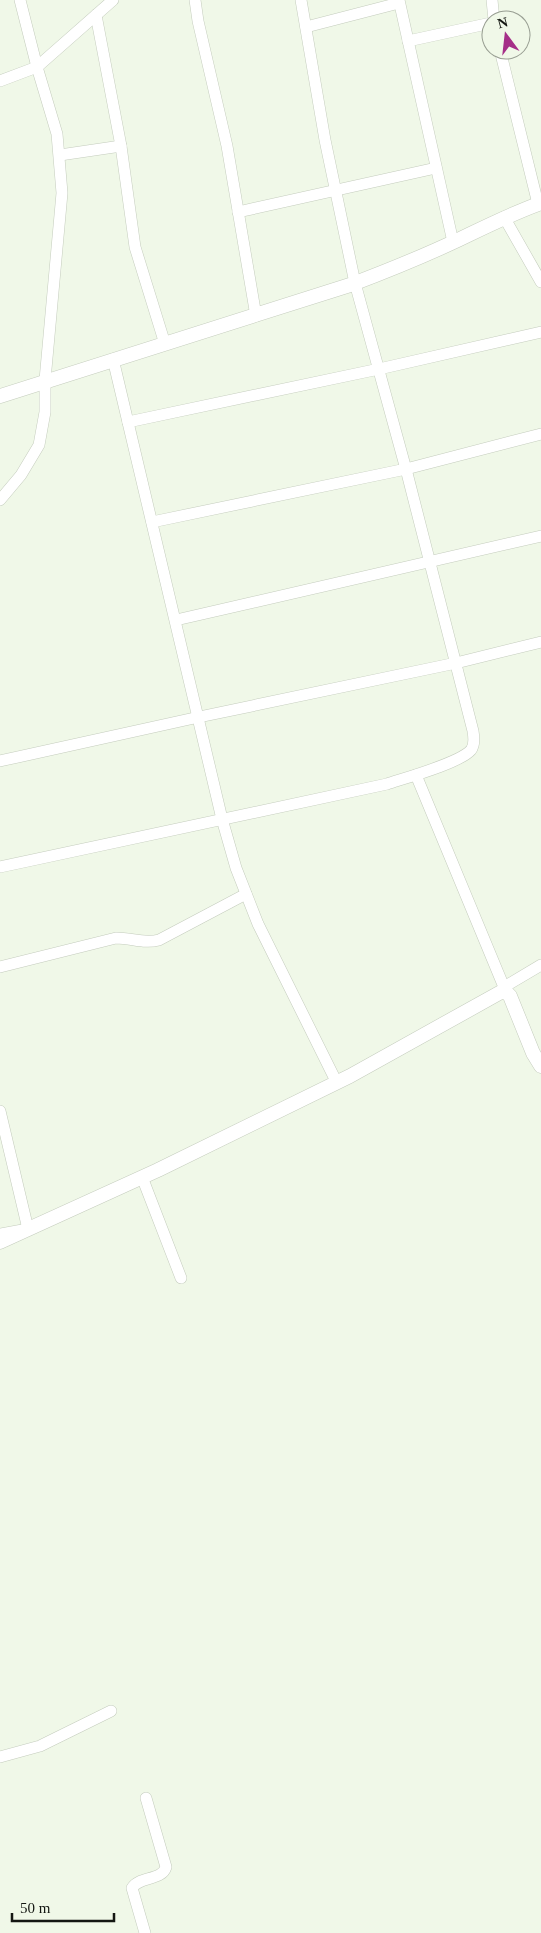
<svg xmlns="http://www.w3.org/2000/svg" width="541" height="1933" font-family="Georgia,serif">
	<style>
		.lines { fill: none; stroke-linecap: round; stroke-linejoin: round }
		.minor-casing { stroke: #c4ccbd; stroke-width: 12 }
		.tertiary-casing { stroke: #c4ccbd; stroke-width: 15 }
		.minor { stroke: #fff; stroke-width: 11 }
		.tertiary { stroke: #fff; stroke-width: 14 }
	</style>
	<rect width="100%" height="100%" fill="#f0f8e8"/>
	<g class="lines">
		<g class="minor-casing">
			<g id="minor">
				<path d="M195,0L198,21L227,146L256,316"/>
				<path d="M399,0L453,242"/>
				<path d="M492,0L494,20"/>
				<path d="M96,15L121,146L135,247L165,344"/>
				<path d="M306,27L399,3"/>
				<path d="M408,41L491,23"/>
				<path d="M500,50L538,204"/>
				<path d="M0,81L37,67L113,0"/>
				<path d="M60,155L121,146"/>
				<path d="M238,212L436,168"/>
				<path d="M504,217L541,282"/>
				<path d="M113,359L222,819L236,868L258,924L337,1083"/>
				<path d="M128,422L379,369L541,332"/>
				<path d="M0,500L21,475L39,445L45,412V380L62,193L57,134L37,67L20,0"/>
				<path d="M152,522L406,469L541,434"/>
				<path d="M176,620L541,536"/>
				<path d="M0,761L199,717L456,663L541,642"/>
				<path d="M416,775L506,992"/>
				<path d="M0,867L387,784C405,778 460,763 471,750C475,745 474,737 473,731L407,473L355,283L325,140L301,0"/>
				<path d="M0,967L116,938C132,938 144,944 159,940L246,894"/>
				<path d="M504,987L541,965"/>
				<path d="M0,1111L28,1229L0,1234"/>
				<path d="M142,1177L181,1278"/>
				<path d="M0,1757L40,1746L111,1711"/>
				<path d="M145,1933L132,1888C139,1876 162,1881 166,1867L146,1798"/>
			</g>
		</g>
		<g class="tertiary-casing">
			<g id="tertiary">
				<path d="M0,396L350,285C387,271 424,256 460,239C487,226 513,213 541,203"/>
				<path d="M0,1242L158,1170L350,1076L501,992H506L510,996L533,1053L541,1066"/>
			</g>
		</g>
		<use href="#minor" class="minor"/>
		<use href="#tertiary" class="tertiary"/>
	</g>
	<g transform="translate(506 35) rotate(345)"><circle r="24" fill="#f0f8e8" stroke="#989e92"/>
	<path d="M0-4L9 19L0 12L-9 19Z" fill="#a52f88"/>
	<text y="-8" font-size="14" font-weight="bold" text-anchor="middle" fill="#141712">N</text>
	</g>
	<path d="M12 1913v8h102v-8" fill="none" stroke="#141712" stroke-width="2.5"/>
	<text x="20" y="1913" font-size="15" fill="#141712" stroke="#f0f8e8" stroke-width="4" paint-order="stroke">50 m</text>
</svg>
